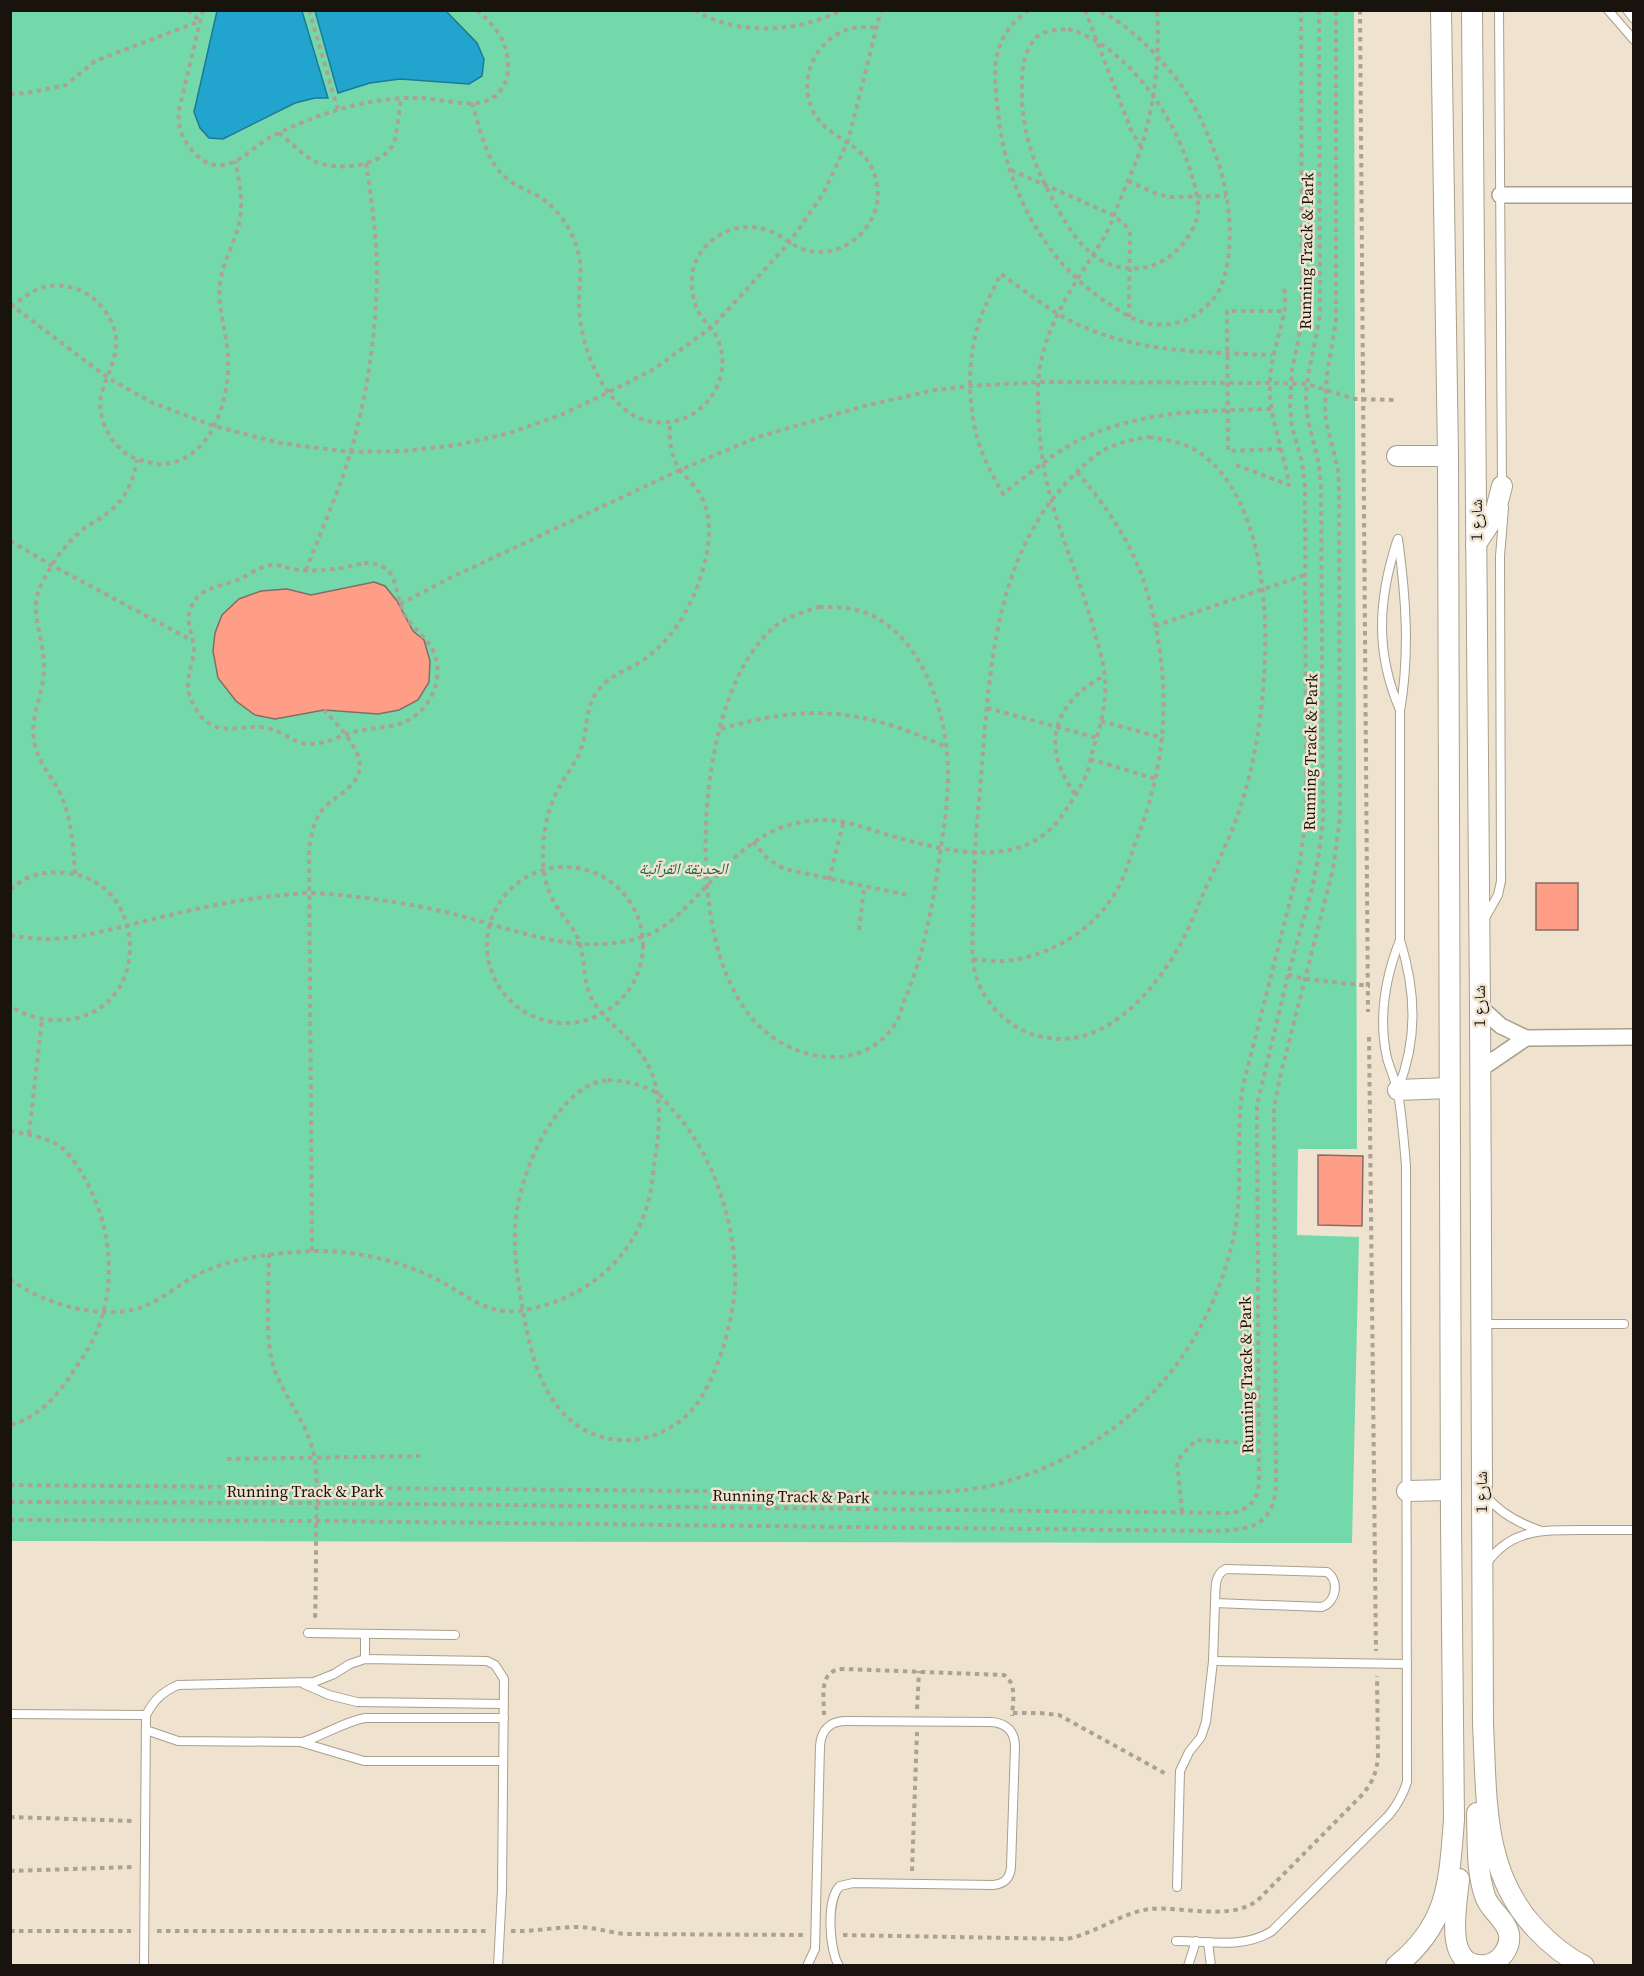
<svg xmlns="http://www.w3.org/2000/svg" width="1644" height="1976" font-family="'Source Serif 4','Noto Naskh Arabic',serif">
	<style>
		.green { fill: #74d9aa }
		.water { fill: #21a4ce; stroke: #1e7994; stroke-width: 1.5 }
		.building { fill: #fe9e86; stroke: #836d67; stroke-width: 1.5 }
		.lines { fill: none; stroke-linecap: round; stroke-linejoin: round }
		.service-casing { stroke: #a99f8c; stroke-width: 10 }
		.minor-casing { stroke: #a99f8c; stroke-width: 18 }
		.tertiary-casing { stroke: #a99f8c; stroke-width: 22 }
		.path { stroke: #aba292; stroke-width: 4; stroke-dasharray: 4.5 4.5; stroke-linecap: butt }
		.service { stroke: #fff; stroke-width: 8 }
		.minor { stroke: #fff; stroke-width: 15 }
		.tertiary { stroke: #fff; stroke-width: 20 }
		.labels { text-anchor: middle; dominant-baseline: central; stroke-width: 5; stroke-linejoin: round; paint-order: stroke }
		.street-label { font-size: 16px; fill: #18140d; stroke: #efe3cf }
		.park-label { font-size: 16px; font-style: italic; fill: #186747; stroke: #efe3cf }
	</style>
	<rect width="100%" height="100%" fill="#efe3cf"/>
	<path class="green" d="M11,11H1354L1357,1149H1298L1297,1235L1359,1237L1352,1543L11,1541Z"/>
	<g class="water">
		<path d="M217,11H302L328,98H315L295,103L223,139L209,138L200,128L194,112Z"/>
		<path d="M315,11H446L477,43L484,59L482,76L469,84L400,79L370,83L338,93Z"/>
	</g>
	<g class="building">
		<path d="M374,582L385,586L397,601L413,631L424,640L430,661L429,682L418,700L399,710L378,714L324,710L275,719L255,715L236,701L218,678L213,651L215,633L222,615L239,599L261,591L287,589L311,595Z"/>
		<rect x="1536" y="883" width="42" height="47"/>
		<path d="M1318,1155L1363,1156L1362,1226L1318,1225Z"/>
	</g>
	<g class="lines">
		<g class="service-casing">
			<g id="service">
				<path d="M1499,10L1502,487"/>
				<path d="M1608,10L1634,40"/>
				<path d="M1627,10L1634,19"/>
				<path d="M1398,539C1406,597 1410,654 1400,711V940C1416,991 1418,1039 1398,1089"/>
				<path d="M1397,541C1378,600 1375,652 1400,710"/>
				<path d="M1485,918L1498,895L1501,881L1500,556L1504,508"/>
				<path d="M1482,1324H1624"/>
				<path d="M1486,1496C1500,1513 1518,1523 1539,1530"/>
				<path d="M1487,1563C1510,1530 1541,1530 1578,1530C1596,1530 1615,1530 1634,1530"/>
				<path d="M1226,1569L1327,1572C1340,1581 1336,1602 1322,1607L1215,1603C1216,1590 1213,1575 1226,1569Z"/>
				<path d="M308,1633L455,1635"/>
				<path d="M365,1659V1634"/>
				<path d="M1213,1661L1407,1664"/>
				<path d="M304,1684L329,1695L357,1702L504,1704"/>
				<path d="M10,1714L146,1715"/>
				<path d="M146,1730L178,1741L300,1742L364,1761H503"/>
				<path d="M302,1742C323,1736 343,1722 365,1718H504"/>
				<path d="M1177,1887L1180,1771L1189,1752L1201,1737L1206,1722L1213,1661L1215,1603"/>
				<path d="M1176,1941C1208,1941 1244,1949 1272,1931L1389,1815C1398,1804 1403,1795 1407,1782L1406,1166C1404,1141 1402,1117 1398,1093C1396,1081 1390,1069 1387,1058C1378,1017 1385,978 1400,940"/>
				<path d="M1208,1942L1211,1966"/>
				<path d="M144,1966L146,1715C154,1700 162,1692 178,1685L314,1682L334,1674L350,1664L365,1659L487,1661L495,1665L504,1679L502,1890L498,1966"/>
				<path d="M807,1966L815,1949L820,1746C821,1730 830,1721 846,1721L991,1722C1007,1723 1015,1732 1015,1747L1011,1867C1010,1879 1004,1884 993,1885L853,1883L840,1886C826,1899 829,1950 839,1966"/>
				<path d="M1188,1966L1196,1941"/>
			</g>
		</g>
		<g class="minor-casing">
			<g id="minor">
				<path d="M1500,195H1634"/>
				<path d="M1480,1007L1501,1026L1526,1038L1634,1037"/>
				<path d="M1479,1070L1526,1038"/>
			</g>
		</g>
		<g class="tertiary-casing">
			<g id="tertiary">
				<path d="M1472,10L1480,1007L1483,1724C1487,1798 1482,1872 1536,1929C1550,1944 1566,1957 1584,1966"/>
				<path d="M1397,456H1448"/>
				<path d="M1476,544L1494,517L1502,486"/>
				<path d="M1398,1090L1449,1088"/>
				<path d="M1407,1491L1451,1490"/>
				<path d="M1459,1879C1457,1905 1442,1970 1486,1965C1500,1963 1511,1948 1509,1934C1506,1919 1489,1910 1485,1896C1476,1870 1478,1840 1477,1813"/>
				<path d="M1396,1966C1449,1924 1449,1881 1454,1820L1451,1522L1448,456L1441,10"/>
			</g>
		</g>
		<g class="path">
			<path d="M188,10L200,21"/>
			<path d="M203,10L178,114C179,119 179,126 181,132C186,146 200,163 215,165C237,168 253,146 271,137C292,126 316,116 338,110C363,102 394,97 420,98C439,99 465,106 483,102C499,98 508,83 508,68C509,42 495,26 477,10"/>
			<path d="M309,10L338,110"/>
			<path d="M695,10C737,37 800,32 842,10"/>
			<path d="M1029,10C990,38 993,68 998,112C1005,186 1043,260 1106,302C1120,311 1135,322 1151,324C1167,326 1185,323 1198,313C1207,306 1217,297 1221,286C1237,247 1229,186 1213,148C1205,127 1196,107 1183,88C1164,61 1127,21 1096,10"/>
			<path d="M1085,10L1131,130L1141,147"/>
			<path d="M1360,10L1368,1012"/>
			<path d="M1068,29C1127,45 1175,117 1191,173C1195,186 1199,198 1198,213C1197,223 1191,233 1185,241C1176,253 1163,263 1148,267C1129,271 1107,267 1092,254C1077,242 1066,224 1057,207C1034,167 1020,129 1022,82C1022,67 1025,47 1038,36C1045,30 1059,30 1068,29Z"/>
			<path d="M10,94L27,93L66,85L95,61L200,21"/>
			<path d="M472,103C480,127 485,160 505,177C514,185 527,190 538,196C557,207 573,230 578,252C583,268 579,284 579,300C578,339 599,399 637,417C653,425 673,424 689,416C716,402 729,371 719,342C715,331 707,325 701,316C691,301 689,279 695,263C708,232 746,217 776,234C786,239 793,246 805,250C836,259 867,238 876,208C879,197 878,186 875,176C865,141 828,141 813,111C798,80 814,42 846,30C856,26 867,27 878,28"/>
			<path d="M279,133C291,142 303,156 316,162C338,171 380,167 393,145C397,137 399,110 401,99"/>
			<path d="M1011,170L1113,215L1126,226L1130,234L1129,317"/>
			<path d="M1128,181L1155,193L1170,197L1226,196"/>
			<path d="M10,304L108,378L153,403L214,426L280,443L350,452L404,451L457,445L510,433L561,415L609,392L654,369L712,327L789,243L823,194L848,141L881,10"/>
			<path d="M11,307C33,289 48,280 77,289C88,293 98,301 105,311C127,343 112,360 102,392C98,404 101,420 107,431C113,445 129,459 144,461C149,462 156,465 162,464C213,461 230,398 228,356C227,332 217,309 220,284C222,267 229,253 235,237C245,212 241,187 235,161"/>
			<path d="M1271,409C1200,411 1134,410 1070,445C1046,459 1025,477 1003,494C994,478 985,462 979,444C968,409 967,364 977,329C982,310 992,292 1001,274C1020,287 1038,302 1058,314C1124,353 1199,352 1272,355"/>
			<path d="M1149,437C1168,440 1188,443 1204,456C1288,521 1271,721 1239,811C1230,839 1216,865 1204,892C1196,910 1189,929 1180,945C1153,993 1104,1050 1043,1037C1014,1032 989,1009 978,982C970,962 973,939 973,917C974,878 975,839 979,800C989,692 988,565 1068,481C1096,452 1108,443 1149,437Z"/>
			<path d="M1281,449L1228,451L1227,311H1285"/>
			<path d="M1236,465L1289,485C1284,450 1268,417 1270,381C1271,357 1279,337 1284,314C1286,305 1285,295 1284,286"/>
			<path d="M10,541L53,566L193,641"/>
			<path d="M364,563C403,563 391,592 406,617C414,630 428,638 434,653C445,680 429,713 402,723C388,728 372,728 357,731C337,736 317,750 296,741C287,737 278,730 267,728C240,723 216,740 197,711C192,703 188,695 188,685C188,673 193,662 194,650C194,637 187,627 189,614C195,587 217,588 238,580C248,575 259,567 271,565C279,564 284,567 292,569C317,573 341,569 364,563Z"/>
			<path d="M306,570C321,531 339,491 351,451C368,391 377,329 377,267C376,232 371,197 366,163"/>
			<path d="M400,604L450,578L680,470L758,437L864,406L935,390L971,386L1038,382L1270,383L1307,384L1355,399L1397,400"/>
			<path d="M819,607C836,607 853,607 869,614C925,639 948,717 948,774C948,810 941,845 936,881C929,924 921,961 904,1001C901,1010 899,1020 893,1027C861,1073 794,1061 759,1026C745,1013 733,991 726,973C690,887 699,693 773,628C786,617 803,612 819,607Z"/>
			<path d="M1155,626L1305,575"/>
			<path d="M987,708L1098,738"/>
			<path d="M1101,721L1163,738"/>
			<path d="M721,729C808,703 864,709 946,747"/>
			<path d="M1090,759L1156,779"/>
			<path d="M1075,794C1040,746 1053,703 1104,676"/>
			<path d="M753,842L767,858L784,869L907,895"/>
			<circle cx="565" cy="945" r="78"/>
			<path d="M75,874C73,846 72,819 60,793C52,777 39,763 35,745C28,719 44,694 44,668C45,641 27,609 42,583C51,565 64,545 80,532C88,524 98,521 106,514C125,501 133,482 137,460"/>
			<path d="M829,880L844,820"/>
			<path d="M10,889C17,885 23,879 30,877C42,872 54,872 67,873C145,881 153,1000 77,1018C53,1023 31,1019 10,1006"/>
			<path d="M859,930L864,887"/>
			<path d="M10,935C58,945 91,934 137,923C182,912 227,901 273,896C286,895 299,893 312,893C355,895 408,903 449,913C513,928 576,958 642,937C659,931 671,922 683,910C726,869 754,823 819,820C847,819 869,830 896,837C948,852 1023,870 1061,817C1067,809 1083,784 1086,775C1089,769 1090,762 1091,756C1099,731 1107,705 1105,679C1104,662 1098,646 1094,630C1082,586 1063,543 1051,499C1041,464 1038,427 1038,391C1038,343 1062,303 1087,264C1094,253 1102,242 1108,230C1112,221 1115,212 1119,203C1126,184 1135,166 1141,148C1155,104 1160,56 1157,10"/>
			<path d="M973,959C983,960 994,962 1005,961C1054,956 1101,926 1122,880C1128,867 1131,854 1136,841C1169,758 1172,678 1147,592C1134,546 1108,508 1077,472"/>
			<path d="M1288,975L1305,979L1370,986"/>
			<path d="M1369,1037L1376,1651"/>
			<path d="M608,1080C625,1081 642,1084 657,1093C663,1097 668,1105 673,1110C711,1152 733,1215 735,1271C737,1311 718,1381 691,1411C674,1429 647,1442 621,1440C552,1436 532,1366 523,1311C518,1283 514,1256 515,1228C517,1182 547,1107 590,1085C595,1082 602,1081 608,1080Z"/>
			<path d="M10,1131C27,1134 48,1137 62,1148C72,1156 80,1170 86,1181C113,1229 118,1294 91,1343C87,1352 80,1361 74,1370C59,1394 40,1417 10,1425"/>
			<path d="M29,1134L42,1019"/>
			<path d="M312,1251L309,849C311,836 313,824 320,813C329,800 344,794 354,782C373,758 339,727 324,710"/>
			<path d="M269,1254C269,1288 264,1337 274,1368C285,1399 307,1422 314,1455C318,1478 317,1502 316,1524C316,1556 316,1588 315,1621"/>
			<path d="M10,1279C44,1305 107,1323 147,1305C167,1296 183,1281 203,1272C232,1259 265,1254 297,1252C342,1248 389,1257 430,1276C460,1289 483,1315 518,1311C577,1303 630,1265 647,1206C652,1191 653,1173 655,1158C660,1126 663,1093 647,1063C634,1039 609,1025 594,1003C582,984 586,961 579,941C574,927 564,919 557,907C547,892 542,871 543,853C543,830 549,804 561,784C567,772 577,762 581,749C590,723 582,705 605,683C617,672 633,668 646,658C672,639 690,609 700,579C708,554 714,526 703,500C698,487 687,480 679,468C670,455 669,438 670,422"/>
			<path d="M227,1459L420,1456"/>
			<path d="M10,1485L924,1493C952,1491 979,1490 1005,1482C1124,1447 1208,1357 1234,1235C1244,1186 1235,1136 1243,1086L1300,862L1306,816L1305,486L1302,462L1292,427L1290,407L1292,370L1302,321L1301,10"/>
			<path d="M10,1502L317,1503L1231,1513C1249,1510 1258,1500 1259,1482L1257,1105L1288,975L1312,889L1319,854L1323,820L1321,489C1320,478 1320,468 1317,457C1313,437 1306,419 1306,398C1307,368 1317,341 1320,311L1319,10"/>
			<path d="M1182,1512L1177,1461L1196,1440L1259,1444"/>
			<path d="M10,1520L316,1521L1210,1531C1246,1530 1273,1530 1276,1485L1274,1108L1280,1077L1333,869L1340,818L1339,485L1338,469L1326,422L1325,406L1327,374L1336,321V10"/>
			<path d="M917,1709L919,1671"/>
			<path d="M1013,1713H1040L1059,1715L1168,1775"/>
			<path d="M824,1715C824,1696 818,1669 844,1669L1004,1675C1017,1683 1013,1702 1012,1716"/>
			<path d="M10,1817L133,1821"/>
			<path d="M10,1871L132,1867"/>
			<path d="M912,1871L917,1732"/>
			<path d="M10,1931H131"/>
			<path d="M157,1931H488"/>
			<path d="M511,1931C533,1932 555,1927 577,1927C593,1927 608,1932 624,1934L805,1935"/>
			<path d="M843,1935L1067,1939C1097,1933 1120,1913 1150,1909C1182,1906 1233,1922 1259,1899L1360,1797C1372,1784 1377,1773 1378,1755L1377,1676"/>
		</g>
		<use href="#service" class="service"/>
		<use href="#minor" class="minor"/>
		<use href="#tertiary" class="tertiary"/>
	</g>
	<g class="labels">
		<g class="street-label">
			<text transform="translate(1306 251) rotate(-89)">Running Track &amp; Park</text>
			<text transform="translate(1476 520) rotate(-90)">شارع 1</text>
			<text transform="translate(1310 752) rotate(-89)">Running Track &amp; Park</text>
			<text transform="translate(1479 1006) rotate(-90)">شارع 1</text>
			<text transform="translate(1246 1375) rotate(-91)">Running Track &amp; Park</text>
			<text x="305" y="1491">Running Track &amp; Park</text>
			<text transform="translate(1481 1492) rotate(-90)">شارع 1</text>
			<text transform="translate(791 1496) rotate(1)">Running Track &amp; Park</text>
		</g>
		<g class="park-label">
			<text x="683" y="868">الحديقة القرآنية</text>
		</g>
	</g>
	<rect width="1644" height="1976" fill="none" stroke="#18140d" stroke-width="24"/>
</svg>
